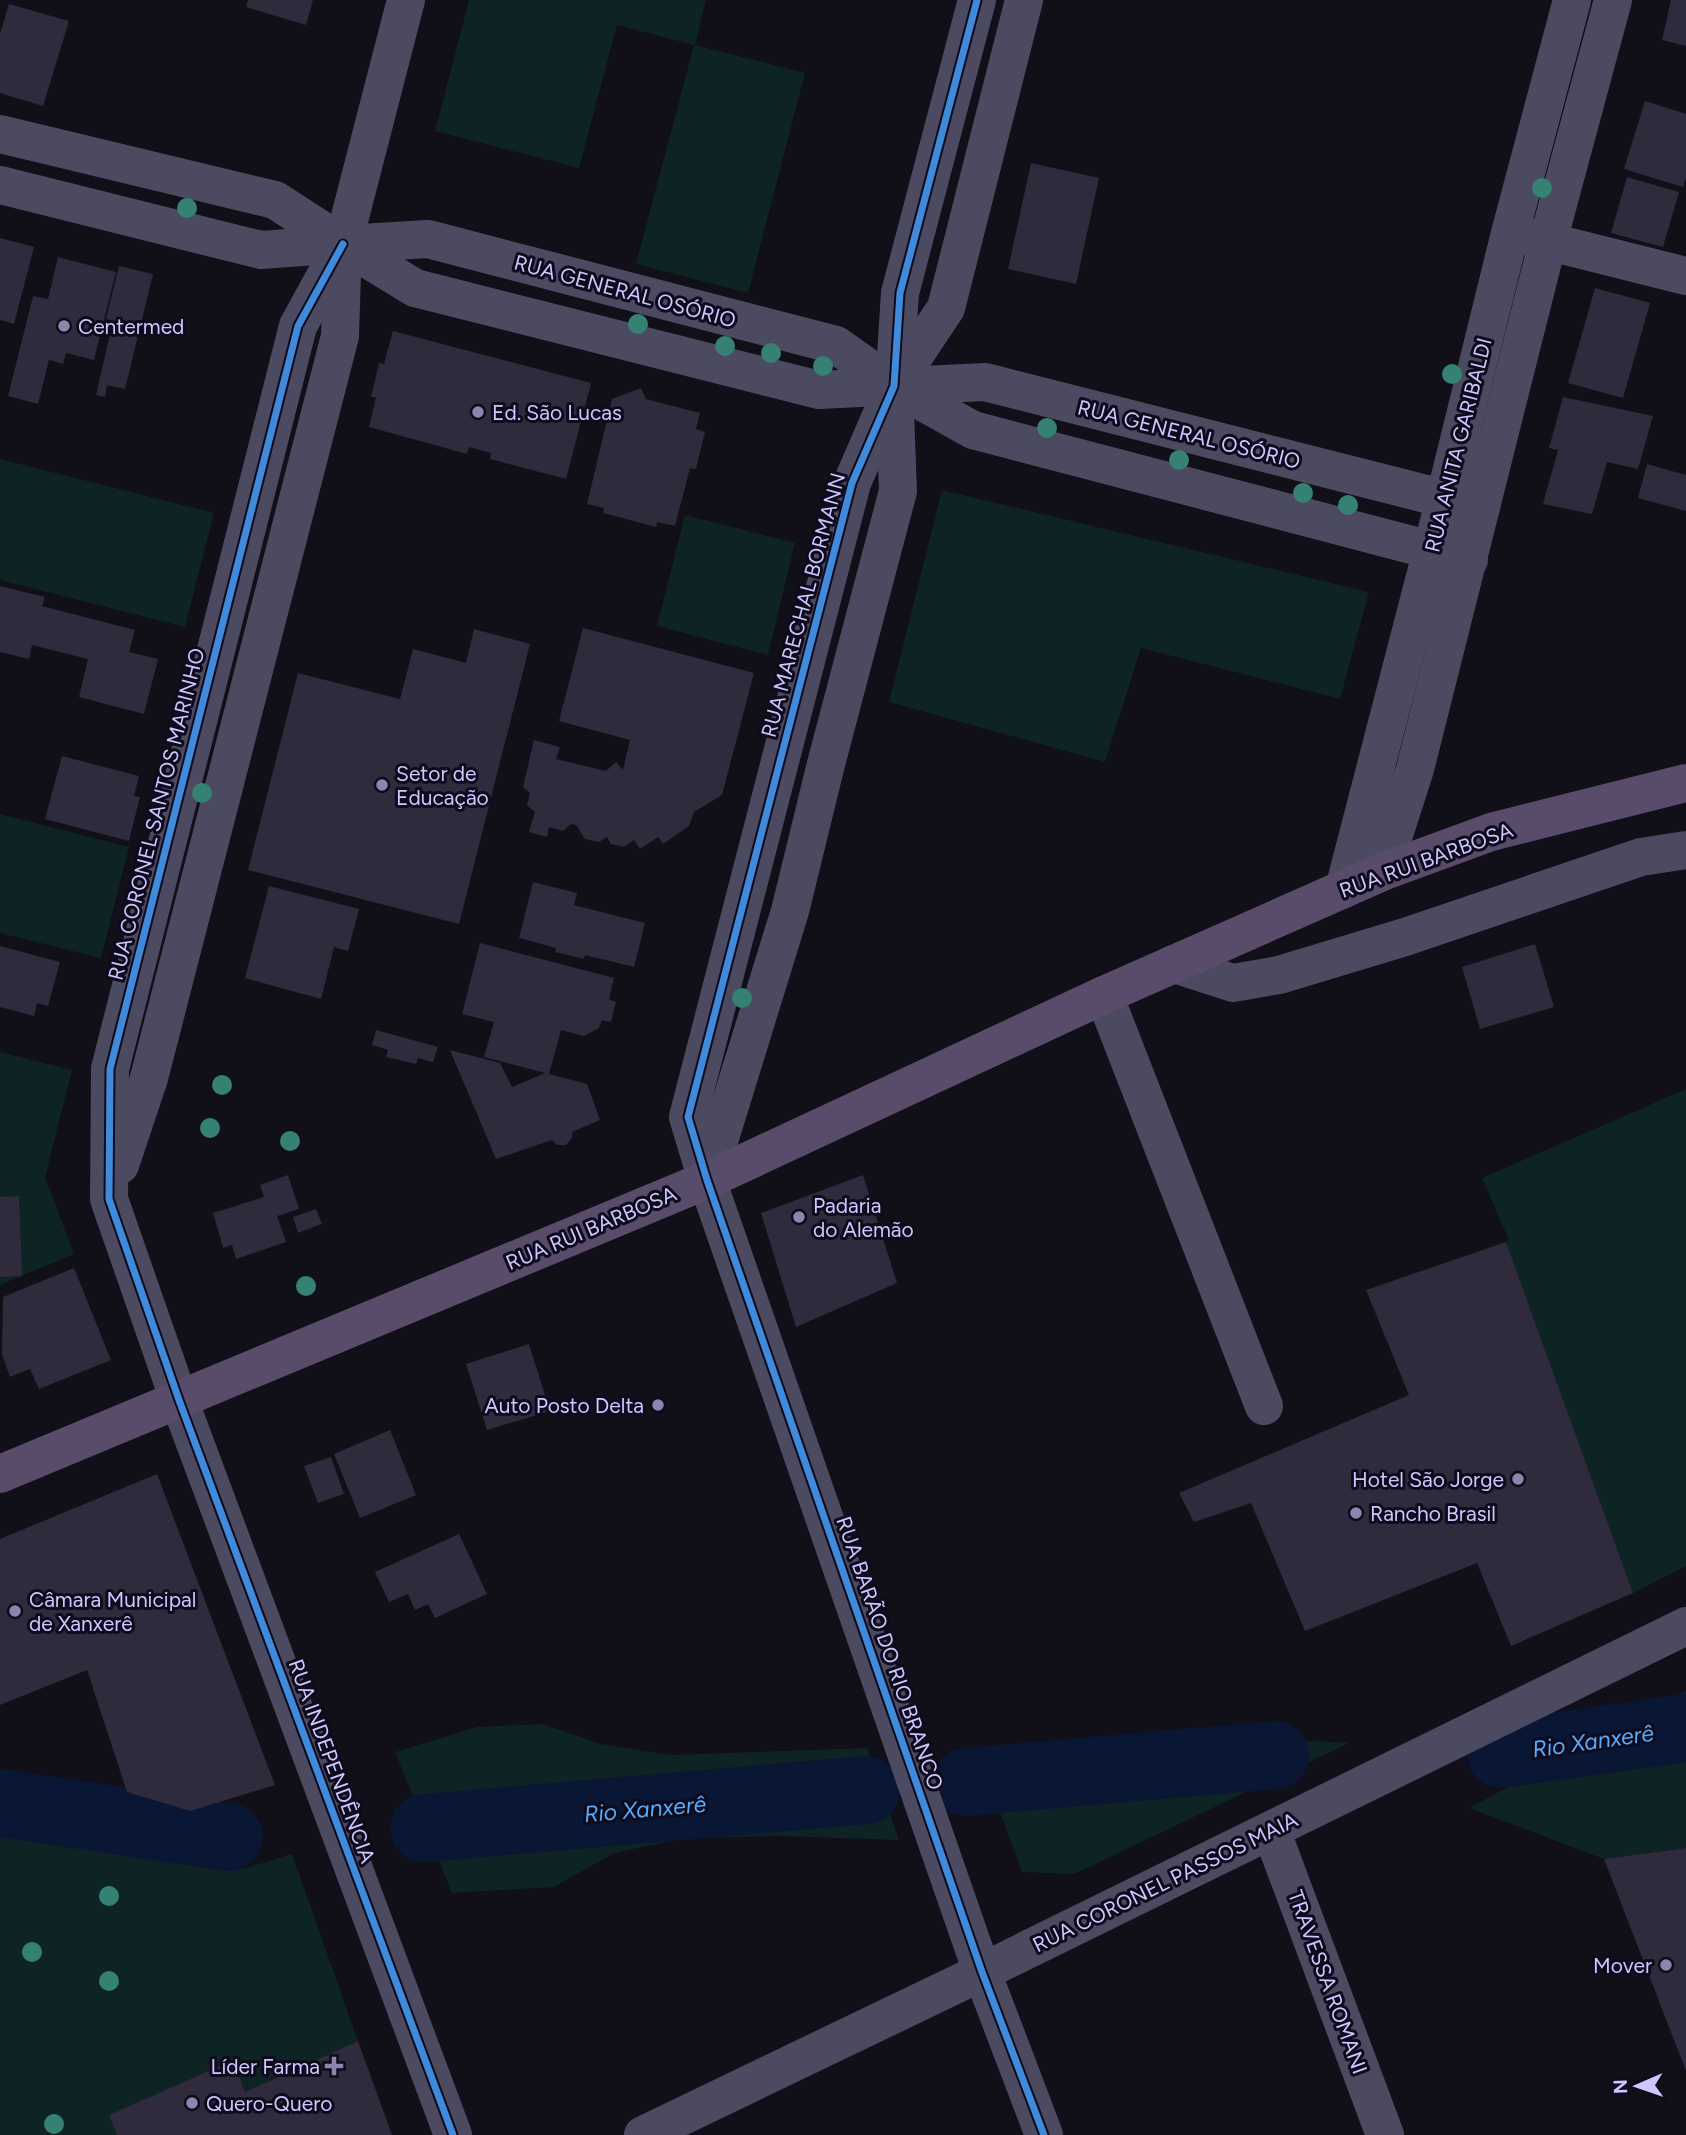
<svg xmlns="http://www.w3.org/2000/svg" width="1686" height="2135" font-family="Figtree,sans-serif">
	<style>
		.green { fill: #0e2324 }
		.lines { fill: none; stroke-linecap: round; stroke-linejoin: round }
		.river { stroke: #091735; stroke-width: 68 }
		.building { fill: #2f2b3c }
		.minor { stroke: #4c4a61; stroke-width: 38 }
		.major { stroke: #594c6b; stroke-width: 38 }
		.cycleway-casing { stroke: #0e0b1c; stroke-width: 11 }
		.cycleway { stroke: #408adc; stroke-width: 7 }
		.tree { fill: #358174 }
		.poi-dot { fill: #8c86ae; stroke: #0e0b1c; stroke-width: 2.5 }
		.labels { text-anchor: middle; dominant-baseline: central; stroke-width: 6; stroke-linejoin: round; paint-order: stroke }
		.street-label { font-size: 21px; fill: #cec6ff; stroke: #0e0b1c }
		.poi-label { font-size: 21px; fill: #cec6ff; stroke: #0e0b1c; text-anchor: start }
		.water-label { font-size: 23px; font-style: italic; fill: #54abff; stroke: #0e0b1c }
	</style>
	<rect width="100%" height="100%" fill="#110f18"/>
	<g class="green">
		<path d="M469,0H706L695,45L805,73L748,293L636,264L694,45L617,25L579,168L435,131Z"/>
		<path d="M0,459L214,513L185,627L0,580Z"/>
		<path d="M942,490L1369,592L1340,699L1141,648L1105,762L889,702Z"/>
		<path d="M685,515L795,543L768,655L657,626Z"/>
		<path d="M0,814L129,847L101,958L0,933Z"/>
		<path d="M0,1052L72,1070L45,1177L74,1254L0,1285Z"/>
		<path d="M1686,1089V1566L1633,1593L1506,1242L1509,1240L1482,1178Z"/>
		<path d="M1686,1691V1848L1604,1859L1469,1808Z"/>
		<path d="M543,1724L600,1744L671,1755L867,1748L899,1840L780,1836L687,1838L614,1853L554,1887L452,1893L395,1752L477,1727Z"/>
		<path d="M1196,1735L1349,1743L1074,1874L1022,1872L981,1761L1019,1743Z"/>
		<path d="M0,1821L147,1840L242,1869L292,1854L358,2041L245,2092L232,2060L110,2115L117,2135H0Z"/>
	</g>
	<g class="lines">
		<g class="river">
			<path d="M1501,1754L1686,1728"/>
			<path d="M966,1782L1275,1755"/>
			<path d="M0,1803L229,1837"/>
			<path d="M424,1828L866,1790"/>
		</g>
	</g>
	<g class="building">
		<path d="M248,0H313L306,25L246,7Z"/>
		<path d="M1671,0H1686V46L1662,40Z"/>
		<path d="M9,4L69,21L43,106L0,93V34Z"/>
		<path d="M1645,101L1686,114V178L1683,187L1624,169Z"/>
		<path d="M1031,163L1099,178L1076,284L1008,269Z"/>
		<path d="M1627,177L1679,192L1663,247L1611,233Z"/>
		<path d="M0,238L34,247L14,324L0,320Z"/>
		<path d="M58,257L116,272L94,360L66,353L63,364L49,360L38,404L8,396L33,296L48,299Z"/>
		<path d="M119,266L153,274L125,389L107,385L105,397L96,395L113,321L106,319Z"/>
		<path d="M1595,288L1650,303L1623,398L1568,383Z"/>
		<path d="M393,331L591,383L566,479L490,459L491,453L469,447L467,454L369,427L376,397H371L379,363L384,364Z"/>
		<path d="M641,388L646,399L700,413L696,429L705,432L696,469L690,468L675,526L657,522L656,527L603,513L604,508L587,504L612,399Z"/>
		<path d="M1563,397L1653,416L1638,469L1607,462L1592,514L1543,504L1558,450L1549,448Z"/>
		<path d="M1647,464L1686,475V511L1638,498Z"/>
		<path d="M0,586L45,597L42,606L135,630L129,652L158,659L144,714L79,697L88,659L32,645L29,659L0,652Z"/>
		<path d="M583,628L754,673L722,795L694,812L689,826L663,844L658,837L640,849L634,840L624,847L611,844L607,837L599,842L585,839L576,825L571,824L563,831L549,827L547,837L529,832L535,812L527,805L530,793L523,787L534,740L560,747L556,759L606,771L616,762L623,770L630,740L559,721Z"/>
		<path d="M474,629L530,644L459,924L248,870L298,673L400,699L413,649L466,663Z"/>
		<path d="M62,756L139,776L134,796L140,797L129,841L45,819Z"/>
		<path d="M533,882L577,893L574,905L645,923L634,967L585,955L584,959L555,952L556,948L519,938Z"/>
		<path d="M269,886L359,909L348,951L334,947L321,999L245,978Z"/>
		<path d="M480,943L614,978L609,999L616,1002L611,1022L602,1020L599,1028L584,1036L561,1030L549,1074L587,1084L600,1120L572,1132V1138L566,1145H557L552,1140L496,1159L450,1050L500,1063L512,1087L545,1073L484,1057L494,1022L462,1014Z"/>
		<path d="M1535,944L1554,1007L1480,1029L1462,967Z"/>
		<path d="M0,946L60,962L48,1006L37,1003L34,1016L0,1007Z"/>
		<path d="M376,1030L438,1047L433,1062L418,1058L416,1064L386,1057L388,1050L372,1045Z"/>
		<path d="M288,1175L299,1209L277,1216L286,1242L236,1259L232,1245L223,1248L213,1213L264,1197L260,1185Z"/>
		<path d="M863,1175L897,1283L796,1327L761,1213Z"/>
		<path d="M19,1196L22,1276L0,1277V1197Z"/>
		<path d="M316,1209L322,1224L298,1233L293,1217Z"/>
		<path d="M1506,1242L1633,1593L1511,1646L1477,1563L1305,1631L1251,1503L1194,1522L1179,1493L1409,1395L1366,1290Z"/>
		<path d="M74,1268L111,1360L39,1389L30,1369L10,1377L2,1354L3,1297Z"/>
		<path d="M529,1344L550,1411L487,1430L466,1364Z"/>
		<path d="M390,1430L416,1495L360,1518L334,1454Z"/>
		<path d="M331,1457L344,1494L318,1503L304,1466Z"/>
		<path d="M157,1474L275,1785L190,1811L127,1792L87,1670L0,1705V1539Z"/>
		<path d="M459,1534L487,1594L435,1618L428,1604L415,1610L408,1594L389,1602L375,1572Z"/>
		<path d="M1686,1848V2071L1604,1859Z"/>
		<path d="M358,2041L392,2135H117L109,2115L233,2060L245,2092Z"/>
	</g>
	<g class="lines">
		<g class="minor">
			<path d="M977,0L900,293L894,386L852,483L688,1117L707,1180L982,1972L1044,2135"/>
			<path d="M0,134L275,200L343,244L428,239L836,345L894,386L973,430L1469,560"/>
			<path d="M0,185L261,250L343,244L415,288L819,390L985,382L1481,508"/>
			<path d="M1522,235L1686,276"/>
			<path d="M343,244L298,326L110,1069L109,1199L179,1400L453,2135"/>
			<path d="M1382,872L1415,769L1548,241L1613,0"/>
			<path d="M1344,889L1432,550L1510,233L1572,0"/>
			<path d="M1174,964L1233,983L1279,975L1405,937L1641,857L1686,850"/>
			<path d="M1104,995L1264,1406"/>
			<path d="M120,1165L149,1078L340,336L343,244L406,0"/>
			<path d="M707,1180L790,911L826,764L898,491L894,386L946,308L1024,0"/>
			<path d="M1271,1830L1385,2135"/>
			<path d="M643,2135L982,1972L1686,1626"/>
		</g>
		<path class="major" d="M0,1474L707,1180L1104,995L1382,872L1491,832L1686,783"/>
		<g class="cycleway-casing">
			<g id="cycleway">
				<path d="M977,0L900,293L894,386L852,483L688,1117L707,1180L982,1972L1044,2135"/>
				<path d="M343,244L298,326L110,1069L109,1199L179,1400L453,2135"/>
			</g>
		</g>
		<use href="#cycleway" class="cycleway"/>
	</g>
	<g class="tree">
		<circle cx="1542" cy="188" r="10"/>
		<circle cx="187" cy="208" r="10"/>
		<circle cx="638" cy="324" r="10"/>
		<circle cx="725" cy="346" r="10"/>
		<circle cx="771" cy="353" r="10"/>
		<circle cx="823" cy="366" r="10"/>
		<circle cx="1452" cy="374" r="10"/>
		<circle cx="1047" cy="428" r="10"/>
		<circle cx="1179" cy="460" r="10"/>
		<circle cx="1303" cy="493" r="10"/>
		<circle cx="1348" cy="505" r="10"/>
		<circle cx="202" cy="793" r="10"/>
		<circle cx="742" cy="998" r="10"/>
		<circle cx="222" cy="1085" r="10"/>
		<circle cx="210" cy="1128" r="10"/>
		<circle cx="290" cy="1141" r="10"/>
		<circle cx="306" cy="1286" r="10"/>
		<circle cx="109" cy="1896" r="10"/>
		<circle cx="32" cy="1952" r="10"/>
		<circle cx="109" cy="1981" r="10"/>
		<circle cx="54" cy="2124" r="10"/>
	</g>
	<g class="poi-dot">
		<circle cx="64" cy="326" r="7"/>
		<circle cx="478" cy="412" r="7"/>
		<circle cx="382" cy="785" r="7"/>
		<circle cx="799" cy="1217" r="7"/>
		<circle cx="658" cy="1405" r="7"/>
		<circle cx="1518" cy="1479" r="7"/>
		<circle cx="1356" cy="1513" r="7"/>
		<circle cx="15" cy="1611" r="7"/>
		<circle cx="1666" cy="1965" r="7"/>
		<path d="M330.5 2055.5h7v7h7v7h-7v7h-7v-7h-7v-7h7z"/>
		<circle cx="192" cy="2103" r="7"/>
	</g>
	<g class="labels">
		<g class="street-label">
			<text transform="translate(625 291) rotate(15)">RUA GENERAL OSÓRIO</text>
			<text transform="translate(1189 434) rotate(14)">RUA GENERAL OSÓRIO</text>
			<text transform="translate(1458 445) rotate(-76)">RUA ANITA GARIBALDI</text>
			<text transform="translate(803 605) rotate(-75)">RUA MARECHAL BORMANN</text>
			<text transform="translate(156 814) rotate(-76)">RUA CORONEL SANTOS MARINHO</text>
			<text transform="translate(1426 860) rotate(-20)">RUA RUI BARBOSA</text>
			<text transform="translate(591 1228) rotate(-23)">RUA RUI BARBOSA</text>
			<text transform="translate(890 1653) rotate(71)">RUA BARÃO DO RIO BRANCO</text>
			<text transform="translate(332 1761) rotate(70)">RUA INDEPENDÊNCIA</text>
			<text transform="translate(1165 1882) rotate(-26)">RUA CORONEL PASSOS MAIA</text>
			<text transform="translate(1328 1982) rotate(70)">TRAVESSA ROMANI</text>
		</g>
		<g class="poi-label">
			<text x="78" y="326">Centermed</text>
			<text x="492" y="412">Ed. São Lucas</text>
			<text x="396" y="773">Setor de<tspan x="396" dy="24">Educação</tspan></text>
			<text x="813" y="1205">Padaria<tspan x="813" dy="24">do Alemão</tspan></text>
			<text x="644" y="1405" text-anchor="end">Auto Posto Delta</text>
			<text x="1504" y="1479" text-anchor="end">Hotel São Jorge</text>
			<text x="1370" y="1513">Rancho Brasil</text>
			<text x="29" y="1599">Câmara Municipal<tspan x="29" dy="24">de Xanxerê</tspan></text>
			<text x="1652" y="1965" text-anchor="end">Mover</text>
			<text x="320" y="2066" text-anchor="end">Líder Farma</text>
			<text x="206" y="2103">Quero-Quero</text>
		</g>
		<g class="water-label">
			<text transform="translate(1593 1741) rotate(-8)">Rio Xanxerê</text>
			<text transform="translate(645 1809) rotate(-5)">Rio Xanxerê</text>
		</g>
	</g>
	<g transform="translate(1637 2086) rotate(268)" stroke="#0e0b1c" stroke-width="5" paint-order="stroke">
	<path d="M0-5L12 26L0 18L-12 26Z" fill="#cec6ff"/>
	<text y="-10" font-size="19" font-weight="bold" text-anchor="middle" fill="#cec6ff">N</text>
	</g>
</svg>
